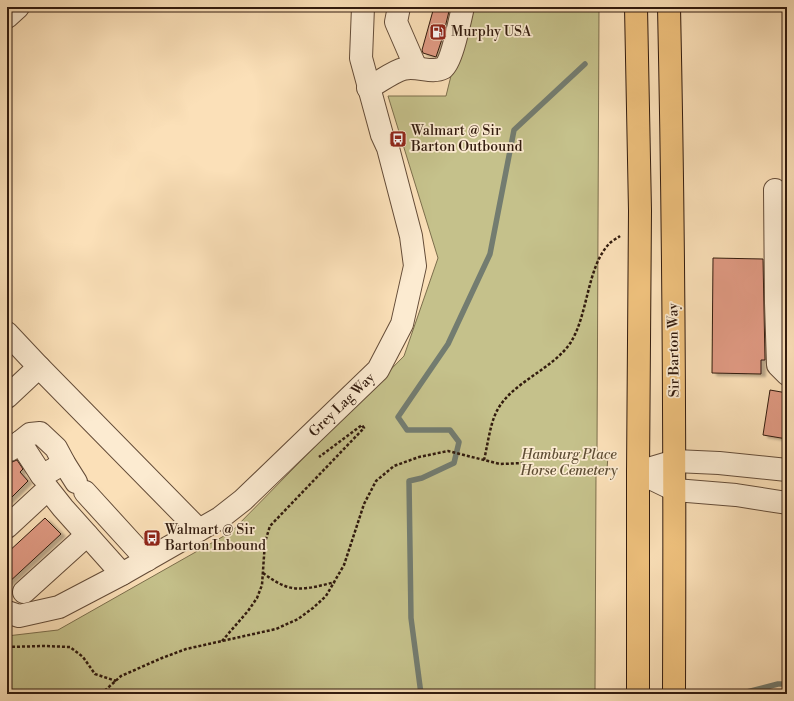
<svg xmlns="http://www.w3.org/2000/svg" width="794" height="701" font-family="'Libre Bodoni',serif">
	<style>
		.green { fill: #c5c18b; stroke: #7c6e4c }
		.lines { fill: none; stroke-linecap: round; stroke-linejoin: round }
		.stream { stroke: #737c70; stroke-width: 5.5 }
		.building { fill: #df9982; stroke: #321b0e; filter: url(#shadow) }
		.minor-casing { stroke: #644c38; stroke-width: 24 }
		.major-casing { stroke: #321b0e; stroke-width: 24 }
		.path { stroke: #321b0e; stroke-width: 2.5; stroke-dasharray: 3 2; stroke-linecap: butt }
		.minor { stroke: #fcebd1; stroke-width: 22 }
		.major { stroke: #eec07c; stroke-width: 22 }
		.labels { text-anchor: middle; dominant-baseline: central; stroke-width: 3.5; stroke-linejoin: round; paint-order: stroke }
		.poi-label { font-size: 14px; fill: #321b0e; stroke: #fcebd1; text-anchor: start }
		.street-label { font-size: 14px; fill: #321b0e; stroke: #fcebd1 }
		.park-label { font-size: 14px; font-style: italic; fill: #5e4d34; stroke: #fcebd1 }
	</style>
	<defs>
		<filter id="shadow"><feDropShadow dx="4.5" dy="2.5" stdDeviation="1" flood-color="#0004"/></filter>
	</defs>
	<rect width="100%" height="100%" fill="#fbe0b8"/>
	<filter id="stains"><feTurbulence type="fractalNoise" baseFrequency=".005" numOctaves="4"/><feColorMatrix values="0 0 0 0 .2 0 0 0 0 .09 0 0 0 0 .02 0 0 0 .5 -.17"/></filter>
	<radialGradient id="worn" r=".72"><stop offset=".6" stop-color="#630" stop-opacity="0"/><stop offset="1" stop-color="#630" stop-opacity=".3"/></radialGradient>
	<path class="green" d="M468,7H599L597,451L608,456L607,469L596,475L595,694H7V636L58,630L231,532L404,356L438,258L388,96H446Z"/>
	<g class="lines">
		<g class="stream">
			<path d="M421,694L411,618L409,481L422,478L454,463L459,442L450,430H407L398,417L448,344L490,254L514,130L585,64"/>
			<path d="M739,694L778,684H787"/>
		</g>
	</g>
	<g class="building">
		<path d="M434,7H450L443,36L436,57L423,53L422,50Z"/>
		<path d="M713,258L763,259L765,360H761V374L712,373Z"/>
		<path d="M770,390L787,393V439L763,435Z"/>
		<path d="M17,460L23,469L20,472L28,481L7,502V462H12Z"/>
		<path d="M45,518L61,534L7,584V553Z"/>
	</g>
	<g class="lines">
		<g class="minor-casing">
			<g id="minor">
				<path d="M399,7L396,22L416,68"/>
				<path d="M7,17L18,7"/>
				<path d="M368,88C378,83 394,71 403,69C416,65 432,74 443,68C452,62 460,19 463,7"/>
				<path d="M775,190L776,303L778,365L787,374"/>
				<path d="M7,333L39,367"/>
				<path d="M7,397L39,367L199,530"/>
				<path d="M20,442L42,476L64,463"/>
				<path d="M10,450L30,434L40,433L56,448L64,463L76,482"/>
				<path d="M638,472L675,490L736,495L787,503"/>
				<path d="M638,472L675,461L719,463L787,470"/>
				<path d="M85,492L147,560"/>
				<path d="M7,527L48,489L63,508L122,574"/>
				<path d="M24,592L87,535"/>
				<path d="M7,612L19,616L59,607L122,574L220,518L243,500L378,370L402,324L415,266L411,236L388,148L382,135L361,58L363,7"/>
			</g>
		</g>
		<g class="major-casing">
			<g id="major">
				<path d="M636,7L640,211L638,472V694"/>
				<path d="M669,7C674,236 675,465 674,694"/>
			</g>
		</g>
		<g class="path">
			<path d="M484,460C487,448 490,426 495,415C508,383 552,371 571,342C588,314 587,269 608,245C611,241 616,239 620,236"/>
			<path d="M263,573C270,578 277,583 285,586C300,592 319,586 335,582"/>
			<path d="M222,641L248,611L257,598L262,585L265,542L270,526L364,428L362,425L319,457"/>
			<path d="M7,647L44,646L70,647L83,657L95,674L116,681"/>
			<path d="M101,694L121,676L162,658L186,649L276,629L298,619L313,608L326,596L344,565L364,504L376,481L394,466L419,457L448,451L500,464L524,463"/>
		</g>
		<use href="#minor" class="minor"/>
		<use href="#major" class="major"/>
	</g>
	<defs>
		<g id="fuel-square" transform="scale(0.9)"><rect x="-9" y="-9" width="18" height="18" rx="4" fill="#8f2418" stroke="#fcebd1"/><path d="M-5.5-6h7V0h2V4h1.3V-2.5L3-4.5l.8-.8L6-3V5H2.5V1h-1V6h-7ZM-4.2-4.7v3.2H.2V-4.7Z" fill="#fff"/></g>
		<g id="bus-square" transform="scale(0.9)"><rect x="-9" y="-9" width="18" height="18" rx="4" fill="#8f2418" stroke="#fcebd1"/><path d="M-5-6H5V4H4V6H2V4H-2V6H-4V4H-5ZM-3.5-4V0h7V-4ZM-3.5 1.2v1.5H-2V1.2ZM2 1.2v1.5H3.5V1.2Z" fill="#fff"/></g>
	</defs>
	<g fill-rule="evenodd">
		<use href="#fuel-square" x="438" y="32"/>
		<use href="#bus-square" x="398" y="139"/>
		<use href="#bus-square" x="152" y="538"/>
	</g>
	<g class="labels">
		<g class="poi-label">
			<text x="451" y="32">Murphy USA</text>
			<text x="411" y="131">Walmart @ Sir<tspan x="411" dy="16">Barton Outbound</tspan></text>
			<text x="165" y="530">Walmart @ Sir<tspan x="165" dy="16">Barton Inbound</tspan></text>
		</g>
		<g class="street-label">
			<text transform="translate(674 350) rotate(-91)">Sir Barton Way</text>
			<text transform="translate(342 405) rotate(-44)">Grey Lag Way</text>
		</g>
		<g class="park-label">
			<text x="569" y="455">Hamburg Place<tspan x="569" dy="16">Horse Cemetery</tspan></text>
		</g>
	</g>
	<rect width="794" height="701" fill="none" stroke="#fbe0b8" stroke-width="24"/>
	<rect x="8" y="8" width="778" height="685" fill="none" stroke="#321b0e" stroke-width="2"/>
	<rect x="12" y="12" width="770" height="677" fill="none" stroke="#321b0e"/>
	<rect width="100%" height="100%" filter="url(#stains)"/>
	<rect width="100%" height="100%" fill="url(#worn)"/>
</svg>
